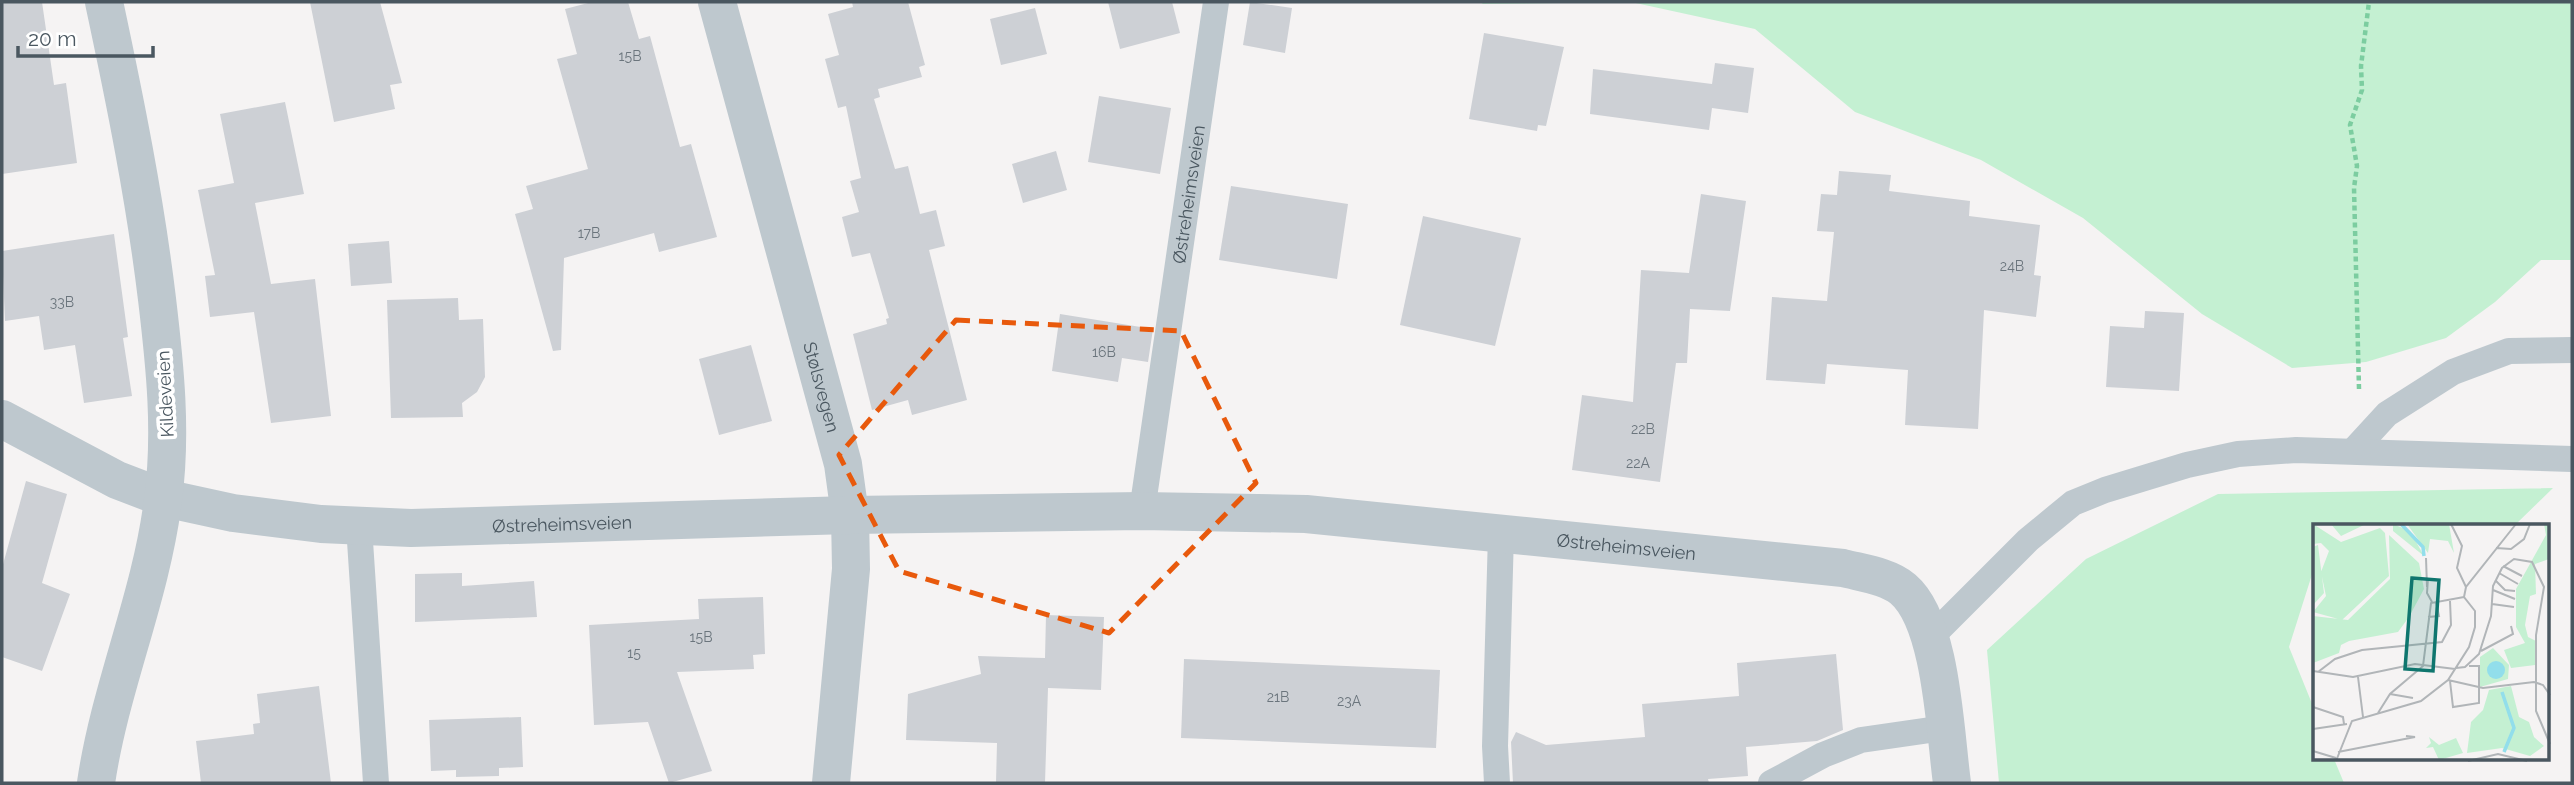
<svg xmlns="http://www.w3.org/2000/svg" width="2574" height="785" font-family="Raleway,sans-serif">
	<style>
		.green { fill: #c4f0d2 }
		.building { fill: #cdd0d5 }
		.lines { fill: none; stroke-linecap: round; stroke-linejoin: round }
		.path { stroke: #7ccda0; stroke-width: 4.5; stroke-dasharray: 5 3.5; stroke-linecap: butt }
		.service { stroke: #bec8ce; stroke-width: 26 }
		.minor { stroke: #bec8ce; stroke-width: 38 }
		.marked { fill: none; stroke: #e8590c; stroke-width: 5; stroke-dasharray: 14 9; stroke-linejoin: round }
		.labels { text-anchor: middle; dominant-baseline: central; stroke-width: 7; stroke-linejoin: round; paint-order: stroke }
		.number-label { font-size: 14px; fill: #6b757d }
		.street-label { font-size: 18px; fill: #4a5760; stroke: #fff }
		.inset-river { fill: none; stroke: #92deeb; stroke-width: 3.5 }
		.inset-road { fill: none; stroke: #b1b5b8; stroke-width: 2 }
		.view { fill: #0f766e; fill-opacity: 0.15; stroke: #0f766e; stroke-width: 3.5 }
		.inset-edge { fill: none; stroke: #4a5760; stroke-width: 3.5 }
	</style>
	<rect width="100%" height="100%" fill="#f5f3f3"/>
	<g class="green">
		<path d="M1480,2H2572V260H2541L2495,302L2446,338L2366,362L2292,368L2202,314L2083,218L1981,160L1855,112L1755,29L1631,2L1483,4Z"/>
		<path d="M2553,488L2514,526H2315V565L2289,647L2315,711V759H2334L2344,783H1999L1987,650L2086,559L2218,494Z"/>
	</g>
	<g class="building">
		<path d="M2,2H42L54,85L66,83L77,163L2,174Z"/>
		<path d="M310,2H380L402,83L390,85L395,109L334,122Z"/>
		<path d="M592,2H628L639,39L650,36L680,147L691,144L717,237L659,252L654,233L564,258L561,350L553,351L515,214L533,209L526,186L588,169L557,59L577,54L565,9Z"/>
		<path d="M852,2H908L925,65L919,67L922,77L878,89L880,97L874,99L895,169L908,166L920,214L936,210L945,246L929,250L967,400L912,415L908,400L872,410L853,334L887,324L886,319L889,318L870,253L852,257L842,217L859,212L850,181L861,178L846,106L838,108L825,59L839,55L828,14L853,7Z"/>
		<path d="M1108,2H1172L1180,33L1120,49Z"/>
		<path d="M1250,2L1292,8L1285,53L1243,45Z"/>
		<path d="M1035,8L1047,54L1001,65L990,19Z"/>
		<path d="M1484,33L1564,47L1546,126L1538,125L1537,131L1469,119Z"/>
		<path d="M1715,63L1754,68L1748,113L1712,108L1709,130L1590,114L1593,69L1712,84Z"/>
		<path d="M1099,96L1171,108L1160,174L1088,162Z"/>
		<path d="M285,102L304,194L255,203L271,284L315,279L331,416L271,423L254,312L210,317L205,276L215,275L198,190L234,183L220,114Z"/>
		<path d="M1056,151L1067,190L1023,203L1012,164Z"/>
		<path d="M1839,171L1891,175L1889,191L1970,201L1969,216L2040,225L2034,275L2041,276L2036,317L1984,310L1978,429L1905,425L1908,370L1827,364L1825,384L1766,380L1772,297L1827,301L1834,232L1817,231L1821,194L1837,195Z"/>
		<path d="M1231,186L1348,204L1337,279L1219,260Z"/>
		<path d="M1701,194L1746,201L1730,311L1690,309L1687,363H1676L1660,482L1572,470L1582,395L1633,402L1641,270L1689,273Z"/>
		<path d="M1423,216L1521,238L1495,346L1400,325Z"/>
		<path d="M114,234L128,337L123,338L132,396L84,403L75,345L44,350L39,316L5,321L2,251Z"/>
		<path d="M389,241L392,283L351,286L348,244Z"/>
		<path d="M458,298L459,320L483,319L485,377L477,392L462,403L463,417L391,418L387,300Z"/>
		<path d="M2145,311L2184,313L2179,391L2106,387L2110,326L2144,328Z"/>
		<path d="M1060,314L1153,329L1148,362L1122,358L1118,382L1052,371Z"/>
		<path d="M751,345L772,421L719,435L699,359Z"/>
		<path d="M26,481L67,494L42,583L70,594L42,671L2,657V568Z"/>
		<path d="M462,573V586L534,581L537,617L415,622V574Z"/>
		<path d="M763,597L765,654L753,655L754,669L677,672L712,771L669,783L648,722L594,725L589,625L699,619L698,599Z"/>
		<path d="M1046,615L1104,617L1101,690L1048,688L1045,783H996L997,743L906,740L908,694L981,674L978,656L1045,658Z"/>
		<path d="M1836,654L1843,730L1817,741L1746,747L1748,776L1708,779L1709,783H1513L1511,742L1516,732L1546,745L1645,737L1642,704L1739,696L1737,663Z"/>
		<path d="M1184,659L1440,670L1436,748L1181,738Z"/>
		<path d="M319,686L331,783H201L196,741L254,734L253,724L260,723L257,694Z"/>
		<path d="M521,717L523,767L499,768V776L456,777V770L431,771L429,720Z"/>
	</g>
	<g class="lines">
		<path class="path" d="M2359,389L2354,188L2357,166L2350,125L2362,90L2361,66L2369,2"/>
		<g class="service">
			<path d="M2353,451L2387,414L2453,372L2509,351L2572,350"/>
			<path id="s1" d="M1142,511L1216,2"/>
			<path d="M359,526L376,783"/>
			<path d="M1932,636L2028,540L2073,503L2105,490L2187,465L2238,454L2296,450L2572,459"/>
			<path d="M1497,783L1495,746L1501,534"/>
			<path d="M1771,783L1823,755L1861,740L1944,728"/>
		</g>
		<g class="minor">
			<path id="s2" d="M717,2L843,464L850,515L851,569L831,783"/>
			<path id="s3" d="M2,419L117,480L164,498L233,513L321,524L411,528L850,515L1142,511L1306,514L1843,568C1862,573 1888,576 1903,589C1942,622 1945,733 1952,783"/>
			<path d="M96,783C110,687 151,597 163,500C172,433 165,366 157,299C145,199 125,100 104,2"/>
		</g>
	</g>
	<path class="marked" d="M956,320L1181,331L1256,483L1109,633L899,571L839,455Z"/>
	<g class="labels">
		<g class="number-label">
			<text x="630" y="56">15B</text>
			<text x="589" y="233">17B</text>
			<text x="2012" y="266">24B</text>
			<text x="62" y="302">33B</text>
			<text x="1104" y="352">16B</text>
			<text x="1643" y="429">22B</text>
			<text x="1638" y="463">22A</text>
			<text x="701" y="637">15B</text>
			<text x="634" y="653">15</text>
			<text x="1278" y="697">21B</text>
			<text x="1349" y="701">23A</text>
		</g>
		<g class="street-label">
			<text stroke="none"><textPath href="#s1" startOffset="320">Østreheimsveien</textPath></text>
			<text stroke="none"><textPath href="#s2" startOffset="399">Stølsvegen</textPath></text>
			<text transform="translate(165 394) rotate(-93)">Kildeveien</text>
			<text stroke="none"><textPath href="#s3" startOffset="581">Østreheimsveien</textPath></text>
			<text stroke="none"><textPath href="#s3" startOffset="1647">Østreheimsveien</textPath></text>
		</g>
	</g>
	<g transform="translate(2313 524)">
		<rect width="236" height="236" fill="#f5f3f3"/>
		<path d="M0,0L28,18L67,4L72,9L76,52L29,96L0,88L13,72L8,48L16,27L8,19L0,20ZM18,0H53L28,12ZM80,0L97,7L111,32L80,7ZM94,0H136L141,29L135,17L117,15L115,29ZM231,0H236V35L222,40L223,70L217,72L212,101L215,113L223,117L222,141L198,144L191,126L212,119L203,103V65L233,11ZM76,11L106,39L111,65L96,93L85,108L36,117L28,121L26,129L0,139V92L35,96L77,55ZM5,21L11,69L0,81V23ZM180,124L196,141L195,155L167,163V133ZM198,162L206,193L216,198L221,213L231,222L217,232L189,224L154,229L158,198L170,186L176,166ZM116,213L126,221L143,214L150,229L126,236L120,223L113,224L118,219Z" fill="#c4f0d2"/>
		<path d="M174 146a9 9 0 1 1 18 0a9 9 0 1 1-18 0Z" fill="#92deeb"/>
		<path class="inset-river" d="M88,0L110,23L111,32M189,168L201,204L191,228"/>
		<path class="inset-road" d="M138,0L149,22L144,44L153,63M183,24L198,25L211,15L217,0M113,34L114,63M190,42L209,52M186,49L205,60M115,54L114,69L119,78M182,56L192,66L202,67M180,66L202,75M179,80L201,83M115,93L126,92L123,78M168,127L200,110L198,102M143,144L152,143L166,130L178,92L180,62L189,44L201,35L219,38L231,63L223,111V187L237,220M0,147L40,153L102,140L142,145M5,148L22,135L49,126L129,118L138,101L137,77M45,153L50,193M135,156L170,164L221,158L230,161L237,171M137,157L140,183L166,179V142H156M77,170L100,174M0,183L30,193L31,200M65,189L77,170L110,142L118,79L151,73M0,205L34,200M0,227L23,234M25,228L102,213L93,212M23,237L39,197L108,177L135,156L156,123L162,103V87L151,73L153,63L203,0M155,237L185,230L214,237"/>
		<path class="view" d="M99,54L126,56L120,147L92,145Z"/>
		<rect width="236" height="236" class="inset-edge"/>
	</g>
	<rect width="2574" height="785" fill="none" stroke="#4a5760" stroke-width="7"/>
	<path d="M18 46v10h135v-10" fill="none" stroke="#4a5760" stroke-width="3.5"/>
	<text x="28" y="46" font-size="21" fill="#4a5760" stroke="#ffffff" stroke-width="5" paint-order="stroke">20 m</text>
</svg>
